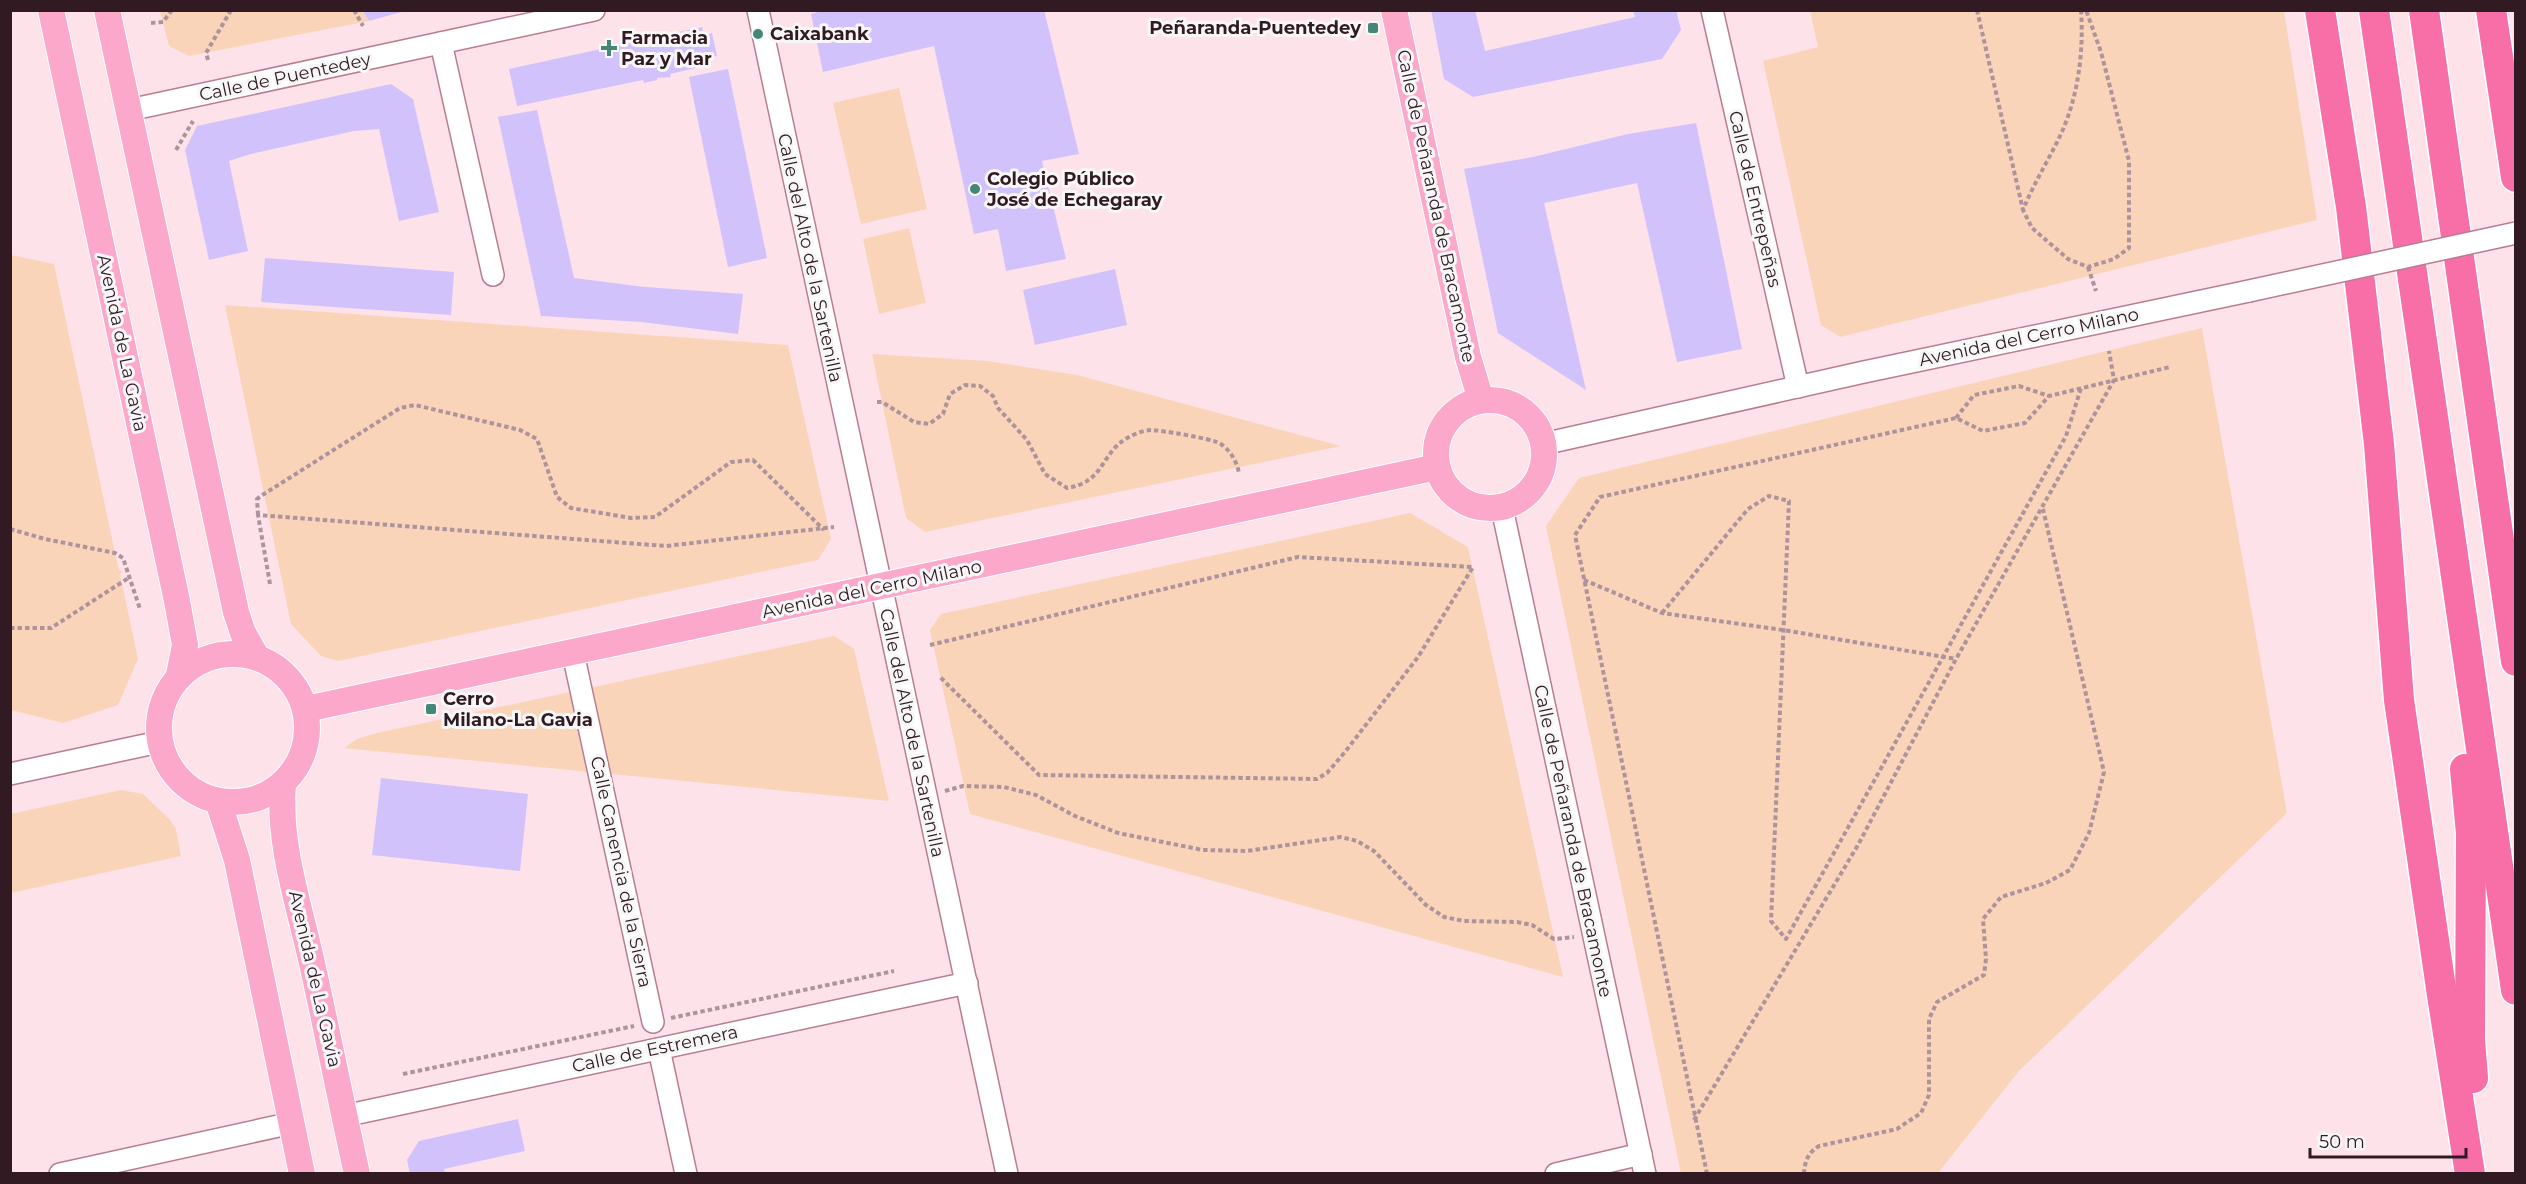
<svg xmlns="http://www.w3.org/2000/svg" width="2526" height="1184" font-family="Montserrat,sans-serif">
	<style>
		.green { fill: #fad4b9 }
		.building { fill: #d1c2fb }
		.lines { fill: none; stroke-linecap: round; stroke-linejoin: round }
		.minor-casing { stroke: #b97d92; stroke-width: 24 }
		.major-casing { stroke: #fff; stroke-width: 28 }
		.highway-casing { stroke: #fff; stroke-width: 33 }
		.path { stroke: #ad949c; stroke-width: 4; stroke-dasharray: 4.5 3; stroke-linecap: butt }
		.minor { stroke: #fff; stroke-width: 21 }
		.major { stroke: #fba8ca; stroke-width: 26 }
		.highway { stroke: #f86ea7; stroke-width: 30 }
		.minor-bridge-casing { stroke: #b97d92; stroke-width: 24; stroke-linecap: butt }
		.minor-bridge { stroke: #fff; stroke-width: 21 }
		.poi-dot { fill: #448677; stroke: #f7f7f7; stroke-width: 2 }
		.labels { text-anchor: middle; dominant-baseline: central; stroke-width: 6; stroke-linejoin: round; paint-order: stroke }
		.poi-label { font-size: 18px; font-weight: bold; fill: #311a22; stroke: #f7f7f7; text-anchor: start }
		.street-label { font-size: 18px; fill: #311a22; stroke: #f7f7f7 }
	</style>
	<rect width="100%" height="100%" fill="#fde2ea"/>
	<g class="green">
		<path d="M362,11L369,21L189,56L169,46L160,11Z"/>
		<path d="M1810,11H2284L2317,220L1840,337L1821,325L1763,61L1818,47Z"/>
		<path d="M899,88L927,209L861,224L833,103Z"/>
		<path d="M909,228L926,303L879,314L863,239Z"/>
		<path d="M11,255L54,264L115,553L119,570L123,571L120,574L138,659L118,705L63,723L11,710Z"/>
		<path d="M225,305L788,345L831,539L818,560L338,661L321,656L291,624Z"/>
		<path d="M2202,328L2287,813L2019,1071L1938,1173H1681L1546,526L1579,478Z"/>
		<path d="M872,354L987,361L1077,375L1341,446L925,532L906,518Z"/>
		<path d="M1410,513L1468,547L1563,977L970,814L930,630L941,614Z"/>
		<path d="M834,636L854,649L889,801L344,748L357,739L377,733Z"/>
		<path d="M121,790L143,794L170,820L176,829L181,856L11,893V814Z"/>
	</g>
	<g class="building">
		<path d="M362,10H405V11L369,21Z"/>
		<path d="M825,10H1044L1079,154L1042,161L1066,259L1006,271L998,229L974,234L934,46L823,72L811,14Z"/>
		<path d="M1431,10H1475L1485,51L1635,17L1633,10H1676L1681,30L1662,59L1473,97L1444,79Z"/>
		<path d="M702,27L704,35L712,33L717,56L709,57L710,61L700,64V67L670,74L671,77L657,78V80L644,83L643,80L517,106L509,69Z"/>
		<path d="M728,69L767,258L728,267L689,77Z"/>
		<path d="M391,84L413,99L439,212L399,221L379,129L354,131L251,154L229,161L248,251L209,260L185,150L197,126Z"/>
		<path d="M537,110L574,278L645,287L743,294L738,334L641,322L541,316L498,117Z"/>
		<path d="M1696,123L1742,349L1677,362L1637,183L1544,203L1586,390L1498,333L1464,169L1533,157L1628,134Z"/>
		<path d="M265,258L454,272L451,315L261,302Z"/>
		<path d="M1115,269L1127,325L1035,345L1023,290Z"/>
		<path d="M381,778L528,794L520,871L372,855Z"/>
		<path d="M518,1119L525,1151L444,1169L445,1174H410L407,1160L419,1141Z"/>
	</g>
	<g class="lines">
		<g class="minor-casing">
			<g id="minor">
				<path d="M758,10L1007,1174"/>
				<path d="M1712,10L1798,387"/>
				<path d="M441,43L493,275"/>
				<path d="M129,110L594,10"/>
				<path d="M1543,444L1864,372L2249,291"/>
				<path d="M1502,508L1645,1174"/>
				<path d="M573,653L653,1022"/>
				<path d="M10,774L159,742"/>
				<path d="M659,1049L686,1174"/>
				<path d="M344,1116L967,983"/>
				<path d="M60,1174L292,1123"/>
				<path d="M1556,1174L1641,1154"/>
			</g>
		</g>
		<g class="major-casing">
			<g id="major">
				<path d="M51,10L177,601L185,645L179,675"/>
				<path d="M107,10L236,612L243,633L256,656"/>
				<path d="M1394,10L1468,357L1481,400"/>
				<circle cx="1490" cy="454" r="54"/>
				<circle cx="233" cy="728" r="74"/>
				<path d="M306,709L1437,467"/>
				<path d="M283,784C278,843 298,901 311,959C327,1030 341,1102 357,1174"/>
				<path d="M218,801L237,860L302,1174"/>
			</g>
		</g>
		<g class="highway-casing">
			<g id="highway">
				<path d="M2320,10L2351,207L2379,444L2399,700L2442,995L2470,1174"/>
				<path d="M2374,10L2516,990"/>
				<path d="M2424,10L2516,661"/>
				<path d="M2491,10L2516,177"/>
				<path d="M2465,769L2471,833L2470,1040L2473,1078"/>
			</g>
		</g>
		<g class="path">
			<path d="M354,10L363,26"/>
			<path d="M1977,10L2023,210"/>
			<path d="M2081,10C2084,52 2078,98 2060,136C2048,161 2033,185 2023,210L2032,228L2068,259L2088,267L2114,259L2129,248V161L2101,52L2086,10"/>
			<path d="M151,23L163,22L172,10"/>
			<path d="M208,60L206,53L231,10"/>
			<path d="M176,150L193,121"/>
			<path d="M2088,267L2096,291"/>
			<path d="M877,402H882L914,422L929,424L943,414L950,394L965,385L980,386L993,396L998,408L1027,440L1045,474L1067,488C1106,482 1100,452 1129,437C1134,434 1145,430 1151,430C1160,430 1213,439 1219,443C1230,449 1237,462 1239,473"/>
			<path d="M1956,418L1974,395L2019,386L2049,396"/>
			<path d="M258,515L257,499L264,494L400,408L415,405L520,430L537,439L557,497L571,508L631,518L655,517L731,462L753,460L824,530"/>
			<path d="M10,529L45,539L115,553L123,558L140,609"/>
			<path d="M1584,580L1662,613L1783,630L1956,659"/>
			<path d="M270,584L258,515L666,546L834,527"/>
			<path d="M1662,613L1748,509L1769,496L1789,501L1771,921L1786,939L2066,436L2081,388"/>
			<path d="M10,628H51L130,577"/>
			<path d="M930,645L1298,557L1473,567L1418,657L1345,752L1327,773L1317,779L1039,775L940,677"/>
			<path d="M190,789L195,798"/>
			<path d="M945,791L963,786L1004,787L1036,795L1075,816L1118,833L1203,850L1247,851L1341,837L1357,841L1374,851L1426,905L1444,917L1464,921L1517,922L1532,925L1554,939L1574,937"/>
			<path d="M671,1018L894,971"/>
			<path d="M403,1074L634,1026"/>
			<path d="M1694,1120L1858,845L1956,659L2114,380L2109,351"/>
			<path d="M1707,1174L1575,535L1600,497L1956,418L1983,431L2025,423L2049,396L2170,367"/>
			<path d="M1804,1174C1805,1160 1808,1153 1819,1146L1897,1129L1921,1113L1929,1095V1019L1937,1002L1984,975L1986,959L1983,919L2001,897L2046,883L2070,870L2089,833L2104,772L2043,509"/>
		</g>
		<use href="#minor" class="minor"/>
		<use href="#major" class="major"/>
		<use href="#highway" class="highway"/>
		<g class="minor-bridge-casing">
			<path id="minor-bridge" d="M2249,291L2516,233"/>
		</g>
		<use href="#minor-bridge" class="minor-bridge"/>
	</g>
	<g class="poi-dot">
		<rect x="1367" y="22" width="12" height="12" rx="3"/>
		<circle cx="758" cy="34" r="6"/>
		<path d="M606 39h6v6h6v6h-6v6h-6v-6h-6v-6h6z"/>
		<circle cx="975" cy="189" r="6"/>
		<rect x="425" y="703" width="12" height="12" rx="3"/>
	</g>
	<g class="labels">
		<g class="poi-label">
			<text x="1361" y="28" text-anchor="end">Peñaranda-Puentedey</text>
			<text x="770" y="34">Caixabank</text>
			<text x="621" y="38">Farmacia<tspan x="621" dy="21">Paz y Mar</tspan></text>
			<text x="987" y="179">Colegio Público<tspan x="987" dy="21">José de Echegaray</tspan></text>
			<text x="443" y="699">Cerro<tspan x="443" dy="21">Milano-La Gavia</tspan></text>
		</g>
		<g class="street-label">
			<text transform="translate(285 77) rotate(-12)">Calle de Puentedey</text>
			<text transform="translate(1755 199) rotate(77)">Calle de Entrepeñas</text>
			<text transform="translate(1436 206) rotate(78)">Calle de Peñaranda de Bracamonte</text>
			<text transform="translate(810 258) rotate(78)">Calle del Alto de la Sartenilla</text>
			<text transform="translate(2029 337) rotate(-12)">Avenida del Cerro Milano</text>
			<text transform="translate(122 343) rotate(78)">Avenida de La Gavia</text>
			<text transform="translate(872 589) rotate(-12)">Avenida del Cerro Milano</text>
			<text transform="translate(912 733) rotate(78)">Calle del Alto de la Sartenilla</text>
			<text transform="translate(1573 841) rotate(78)">Calle de Peñaranda de Bracamonte</text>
			<text transform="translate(621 872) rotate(78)">Calle Canencia de la Sierra</text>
			<text transform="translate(315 979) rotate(77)">Avenida de La Gavia</text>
			<text transform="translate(655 1049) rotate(-12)">Calle de Estremera</text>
		</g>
	</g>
	<rect width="2526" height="1184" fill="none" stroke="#311a22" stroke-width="24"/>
	<path d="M2310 1148v9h156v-9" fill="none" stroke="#311a22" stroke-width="3"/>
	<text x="2319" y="1148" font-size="18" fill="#311a22" stroke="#f7f7f7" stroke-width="4.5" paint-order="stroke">50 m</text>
</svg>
